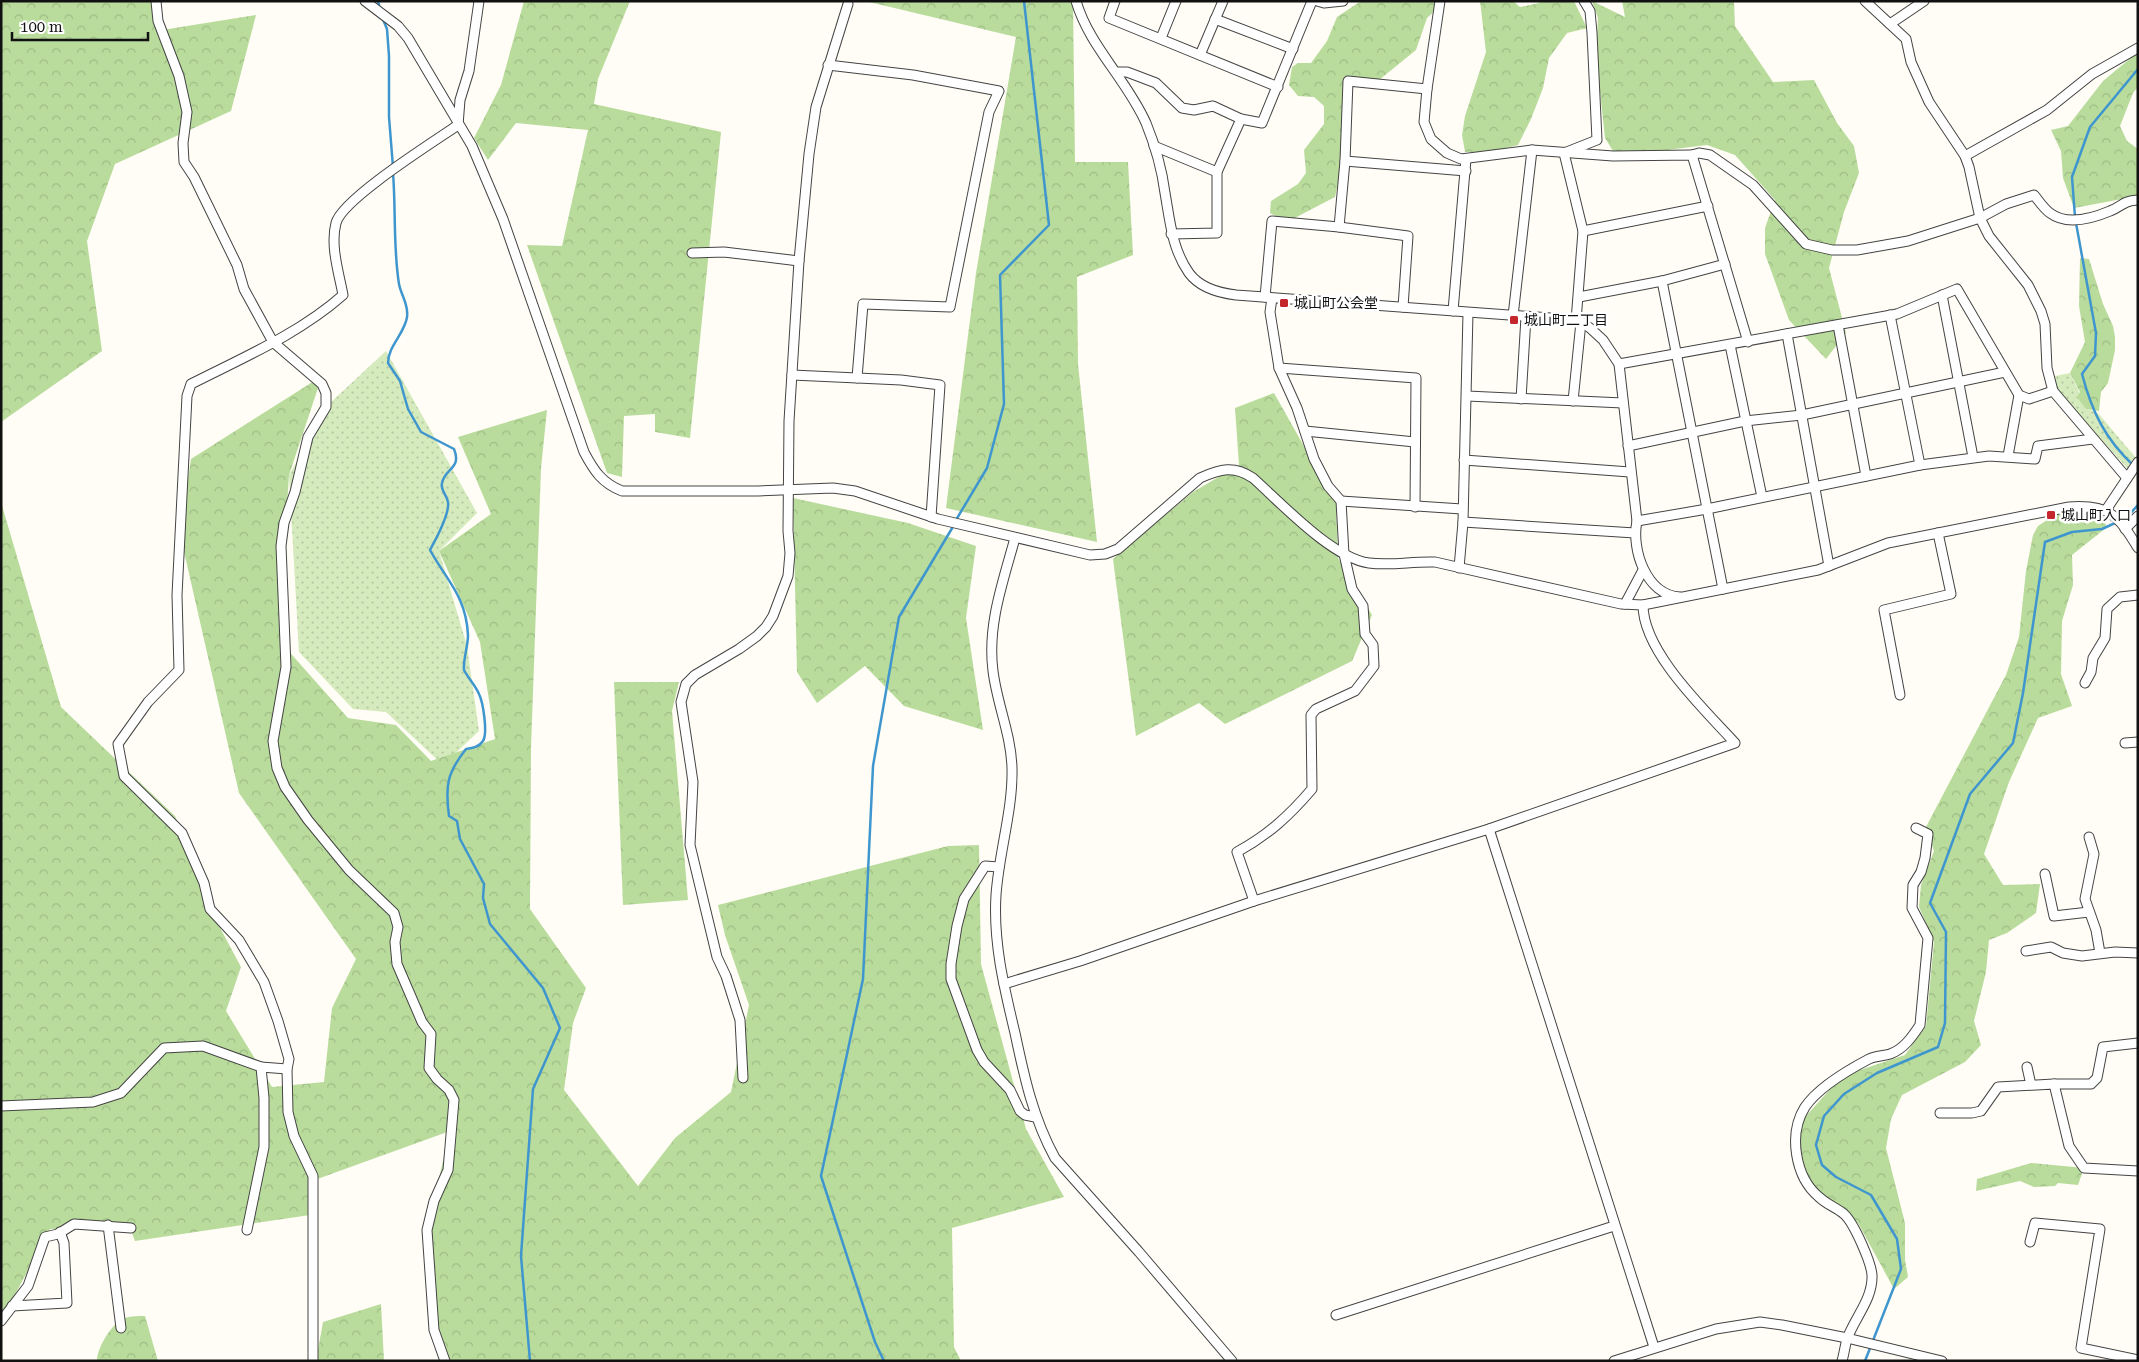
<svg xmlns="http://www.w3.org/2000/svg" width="2139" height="1362" font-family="'Roboto Serif','Noto Sans JP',serif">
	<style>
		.grass { fill: url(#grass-dots) }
		.forest { fill: url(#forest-crowns) }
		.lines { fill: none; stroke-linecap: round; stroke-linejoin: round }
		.stream { stroke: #3f96cf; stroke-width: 2.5 }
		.minor-casing { stroke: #444; stroke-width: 11 }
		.minor { stroke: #fff; stroke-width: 9 }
		.poi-dot { fill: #c4262e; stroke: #fff; stroke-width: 2 }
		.labels { text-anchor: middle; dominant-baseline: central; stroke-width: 5; stroke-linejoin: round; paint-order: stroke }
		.poi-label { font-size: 14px; fill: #111; stroke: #fff; text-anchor: start }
	</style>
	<defs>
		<pattern id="grass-dots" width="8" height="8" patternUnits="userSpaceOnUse" patternTransform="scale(1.25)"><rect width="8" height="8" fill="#d5ebbd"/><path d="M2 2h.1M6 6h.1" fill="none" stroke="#b6c8a1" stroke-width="1.8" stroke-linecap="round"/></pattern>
		<pattern id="forest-crowns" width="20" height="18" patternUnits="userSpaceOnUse" patternTransform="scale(1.25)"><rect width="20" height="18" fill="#b9dc9c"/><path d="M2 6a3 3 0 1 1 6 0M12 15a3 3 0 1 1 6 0" fill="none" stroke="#9ebc85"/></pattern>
	</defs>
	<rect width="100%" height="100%" fill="#fffdf5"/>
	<g class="grass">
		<path d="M386,351L477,513L439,551L467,646L479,731L443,765L386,712L353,709L299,652L289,475L330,403Z"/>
		<path d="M2070,373L2087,409L2098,413L2136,458L2128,469L2056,389L2050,377Z"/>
	</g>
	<g class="forest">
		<path d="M1,1H150L162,30L256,15L231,111L115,164L87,241L102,351L1,422Z"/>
		<path d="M524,1H630L598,79L594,104L721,132L690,438L655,432V414L624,416L622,477L607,473L527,245L562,246L588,130L516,123L488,160L474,138L501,85Z"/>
		<path d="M865,1H1073L1075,162H1128L1133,255L1077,277L1078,364L1097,542L946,508L976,273L1016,37Z"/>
		<path d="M1361,1H1440L1439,7L1427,18L1416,50L1379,80L1346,78V144L1335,197L1287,222L1270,213L1271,201L1298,184L1306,173L1304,150L1324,124V106L1314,97L1298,96L1289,85L1292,67L1298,63H1311L1327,41L1337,17Z"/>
		<path d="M1480,1H1513L1520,7L1539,3L1541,1H1574L1587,28L1567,33L1549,58L1543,88L1531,119L1518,145L1490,152H1465L1462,135L1465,116L1486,52Z"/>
		<path d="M1592,1L1625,17L1622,1H1734L1735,26L1773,82L1814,80L1837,123L1854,146L1859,173L1844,212L1829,268L1846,333L1826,359L1789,320L1765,254V228L1775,200L1735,155L1707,145L1659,151H1613L1605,138L1596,55L1598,18Z"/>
		<path d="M2138,52V87L2133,93L2120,126L2127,141L2138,149V196L2074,208L2063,178L2061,151L2051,130L2068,126L2103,81Z"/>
		<path d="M2080,258L2089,259L2103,304L2113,326L2115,337V350L2108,383L2101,392L2099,411L2086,409L2077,397L2080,392L2070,373L2085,342L2079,306Z"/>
		<path d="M322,376L289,475L282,582L285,647L348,718L396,725L431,761L495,739L480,642L439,551L491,514L458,437L547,410L541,468L531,748L530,909L586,988L573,1023L564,1090L638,1186L675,1138L731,1092L749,1005L725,935L718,905L948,846L979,845L981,964L1026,1129L1064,1197L952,1228L954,1347L961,1361H443L435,1326L427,1230L450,1131L309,1182L310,1215L135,1241L130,1228L50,1229L1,1321V502L61,707L175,816L204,883L210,909L241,967L226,1011L272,1087L324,1082L332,1008L356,959L239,793L180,534L191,459Z"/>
		<path d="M1274,393L1336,503L1338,558L1372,615L1352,661L1225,724L1199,703L1136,736L1113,559L1193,492L1239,465L1235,408Z"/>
		<path d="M793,498L908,523L976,546L966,618L983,730L904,706L865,666L817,703L797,672Z"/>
		<path d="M2072,513L2105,517L2106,528L2072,555L2073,585L2062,621L2061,674L2072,706L2038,718L2009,782L1984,854L2003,885L2040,884L2036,913L2007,933L1989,940L1986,972L1974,1021L1981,1045L1965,1062L1902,1095L1891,1119L1886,1148L1905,1223V1260L1908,1277L1894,1289L1858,1223L1818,1197L1804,1165L1797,1126L1842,1076L1905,1055L1926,1026L1934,942L1919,907L1921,885L1934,851L1926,827L2006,675L2019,637L2026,571L2033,535L2038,526L2053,516Z"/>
		<path d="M614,682H679L672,711L688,900L623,905Z"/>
		<path d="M2031,1163L2084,1168L2078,1185L2058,1183L2055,1186L2034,1187L2020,1181L1976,1191L1977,1179Z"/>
		<path d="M381,1304L384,1361H316L323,1322Z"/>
		<path d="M145,1316L158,1361H97C97,1348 112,1322 125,1318C131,1316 139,1316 145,1316Z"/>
	</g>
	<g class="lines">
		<g class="stream">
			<path d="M378,1L380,9"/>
			<path d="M382,17L387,29L389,56V117L393,167"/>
			<path d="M393,173C396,210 393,247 399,284C401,295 409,305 407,317C405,333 388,346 388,363L400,381L408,409L421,432L454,449C462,469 445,468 442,483C440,490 447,495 448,502C450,514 436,539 430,550C447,581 466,596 468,635C468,647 463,659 464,670C468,678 476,686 479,694C483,702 488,733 483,741C479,747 473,748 466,749C447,773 445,786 449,816L457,821L460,839L484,884L483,898L490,924L543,988L560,1028L533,1089L521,1256L530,1361"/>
			<path d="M2075,217L2072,177L2090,127L2138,69"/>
			<path d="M2076,223L2096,333L2095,356L2082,374C2092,412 2105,439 2134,466"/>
			<path d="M956,520L987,468L1004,404L1000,275L1049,225L1024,1"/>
			<path d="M884,1361L875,1342L821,1176L863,979L873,766L899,617L954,525"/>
			<path d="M1865,1361L1901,1269L1897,1239L1871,1195L1836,1177L1822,1165L1816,1145L1824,1116L1844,1094L1877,1073L1938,1047L1945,1023L1946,932L1930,903L1970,794L2013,743L2023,693L2045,542L2072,532L2102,529L2126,518L2138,505"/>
		</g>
		<g class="minor-casing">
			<g id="minor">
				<path d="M156,1L158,21L179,76L187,112L183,143L184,162L194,177L237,265L244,289L273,342L322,384L326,393V407L308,437L295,492L284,523L281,546L286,667L273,741L277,768L285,787L308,820L349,870L394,913L398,927L395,942L397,964L422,1022L431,1034L429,1068L437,1079L449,1090L454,1100L448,1170L434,1201L427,1230L434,1330L445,1361"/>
				<path d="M365,1L398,26L408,38L472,146L503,219L584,452C594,471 602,483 622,491H758L833,488L855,491L938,519L1090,555L1105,554L1118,549L1200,478C1220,469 1234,465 1253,478C1281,503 1332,558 1369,563C1391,566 1413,561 1435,562L1621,604L1643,605L1818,570L1888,543L2069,507C2109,504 2118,515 2138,548"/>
				<path d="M1076,1C1089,46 1127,80 1146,123C1155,145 1162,170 1165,193C1170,221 1172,249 1189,273C1200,288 1219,293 1236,295L1564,319L1581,322L1590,328L1603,340L1619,364L1637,521C1631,549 1646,595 1680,597"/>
				<path d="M1115,1L1109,18L1278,87"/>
				<path d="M1317,1L1324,3L1343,1"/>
				<path d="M1440,1L1427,89L1424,122L1431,139L1447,153L1461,159L1532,150L1613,156L1692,155L1748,342"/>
				<path d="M1865,1L1906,39L1911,62L1929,102L1965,156L1969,167L1980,218L1989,236L2028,285L2041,311L2045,324L2047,368L2053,391"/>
				<path d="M1215,19L1293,49"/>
				<path d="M1890,24L1924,1"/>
				<path d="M1161,38L1176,1"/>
				<path d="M1200,55L1223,1"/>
				<path d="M828,65L913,75L999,91L989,112L950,307L863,304L857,378"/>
				<path d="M1117,72H1127L1156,83L1182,108L1194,110L1213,106L1241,119L1262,123L1312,1"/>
				<path d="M1154,146L1217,172"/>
				<path d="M1692,155L1699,153L1710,155L1753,185L1806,244L1832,250H1857L1908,241L1980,218L2006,204L2034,195C2039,201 2044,209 2050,213C2067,226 2091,219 2110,211C2123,206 2122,201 2138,200"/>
				<path d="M1965,156L2047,110L2092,74L2138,48"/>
				<path d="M1345,161L1466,171"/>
				<path d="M1339,227L1345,161L1348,81L1427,89"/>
				<path d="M1583,231L1708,206"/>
				<path d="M1171,234L1217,233V172L1241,119"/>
				<path d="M692,253L724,252L799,261"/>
				<path d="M1662,281L1723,589"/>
				<path d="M1942,295L1973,457"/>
				<path d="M1265,297L1272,221L1339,227L1408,236L1403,307"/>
				<path d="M1579,297L1662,281L1725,264"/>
				<path d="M1453,311L1466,159"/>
				<path d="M1890,315L1920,465"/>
				<path d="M1513,316L1532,150"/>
				<path d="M1576,321L1583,231L1564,153L1597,140L1592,33L1590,11L1584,1"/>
				<path d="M1838,325L1866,476"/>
				<path d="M1787,334L1829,566"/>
				<path d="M1730,345L1762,497"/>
				<path d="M1619,364L1897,314L1957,289L2019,395L2029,399L2053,391L2127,478"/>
				<path d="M1279,368L1416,378L1415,507"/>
				<path d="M792,375L901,380L940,385L931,517"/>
				<path d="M1467,396L1623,403"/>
				<path d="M1521,399L1526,317"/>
				<path d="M1573,401L1581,322"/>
				<path d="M1305,431L1415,442"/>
				<path d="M1628,446L1745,421L1802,415L2005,372"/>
				<path d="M2008,456L2019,395"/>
				<path d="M1464,460L1630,472"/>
				<path d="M1341,501L1462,509"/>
				<path d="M2106,510L2138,462"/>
				<path d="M1637,521L1707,509L1920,465L1989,456L2035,459L2038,446L2093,439"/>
				<path d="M1463,522L1635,533"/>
				<path d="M2125,529L2138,516"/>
				<path d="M1015,538C1003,582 987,625 993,671C997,704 1011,734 1012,768C1013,810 999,852 996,895C993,942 1004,987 1015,1033C1024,1076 1033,1118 1055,1158L1139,1252L1232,1361"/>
				<path d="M1459,568L1463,522L1468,313"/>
				<path d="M1625,604L1643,570"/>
				<path d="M2085,683L2091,672L2093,658L2105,638L2107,609L2120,597L2138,595"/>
				<path d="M1900,695L1884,610L1951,594L1938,533"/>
				<path d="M2125,743L2138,742"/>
				<path d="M1489,829L1654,1347"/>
				<path d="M2089,837L2094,854L2085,899L2096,930L2100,953"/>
				<path d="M999,867L985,866L964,899L957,926L951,964V979L977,1050L984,1062L1010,1090L1020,1111L1025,1115L1035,1117"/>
				<path d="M2045,874L2054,916L2089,912"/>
				<path d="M1254,901L1237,852C1268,835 1289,816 1312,789L1311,715L1316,709L1355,691L1374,666L1373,645L1365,634L1363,606L1352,589L1344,554L1341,501L1328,486L1314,459L1297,408L1279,368L1270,312L1272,298"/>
				<path d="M2026,951L2051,947L2063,953L2082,956L2115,952L2138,953"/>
				<path d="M1004,984L1080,961L1254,901L1489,829L1735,743C1705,710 1643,652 1643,605"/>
				<path d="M261,1067L287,1069"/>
				<path d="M2027,1067L2031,1085"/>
				<path d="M743,1078L740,1020L726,976L717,957L690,845L693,782L681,702L686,684L695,675L739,649L757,636L766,627L773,616L788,576L790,553L788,531L789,421L799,261L809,154L816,107L848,4"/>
				<path d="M2054,1084H2091L2097,1078L2103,1047L2138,1043"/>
				<path d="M1,1106L93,1102L121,1093L164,1048L203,1046L261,1067L264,1098V1147L247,1230"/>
				<path d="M1940,1113H1972L1981,1111L1998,1087L2054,1084L2069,1146L2084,1168L2138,1171"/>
				<path d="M108,1225L121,1328"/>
				<path d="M2030,1242L2035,1223L2100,1229L2081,1348L2138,1360"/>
				<path d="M12,1306L67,1303L64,1243L60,1232"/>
				<path d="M1336,1315L1614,1226"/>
				<path d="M1,1321L28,1286L45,1237L58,1234L74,1224L131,1228"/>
				<path d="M313,1361V1176L294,1136L288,1112L287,1069L289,1059L278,1021L264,982L239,940L210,909L204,883L182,833L124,776L118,744L148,702L179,670L177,595L187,396L191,384C242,358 299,334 343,295C339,273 330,246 336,223C342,199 435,141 458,125L460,100L469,71L479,1"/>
				<path d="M1614,1361L1716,1329L1760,1322L1782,1325L1847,1338L1942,1361"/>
				<path d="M1842,1361C1844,1354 1845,1346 1847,1339C1855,1317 1873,1299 1872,1275C1871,1262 1854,1223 1844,1214C1837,1208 1826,1204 1819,1197C1795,1177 1788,1134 1805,1107C1818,1088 1848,1070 1869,1059C1875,1056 1883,1056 1890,1054C1904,1049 1912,1037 1920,1025L1928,938L1912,908L1913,885L1921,872L1925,858L1928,834L1916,828"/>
			</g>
		</g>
		<use href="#minor" class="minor"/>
	</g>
	<g class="poi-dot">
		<rect x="1279" y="298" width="10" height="10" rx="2.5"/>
		<rect x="1509" y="315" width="10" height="10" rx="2.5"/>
		<rect x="2046" y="510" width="10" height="10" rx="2.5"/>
	</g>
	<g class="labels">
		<g class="poi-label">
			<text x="1294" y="303">城山町公会堂</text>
			<text x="1524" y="320">城山町二丁目</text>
			<text x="2061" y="515">城山町入口</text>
		</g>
	</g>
	<rect width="2139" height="1362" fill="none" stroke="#111111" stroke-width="5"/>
	<path d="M12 32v8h136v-8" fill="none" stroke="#111111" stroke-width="2.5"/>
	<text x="20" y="32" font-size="15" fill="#111111" stroke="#ffffff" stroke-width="4" paint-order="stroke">100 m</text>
</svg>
